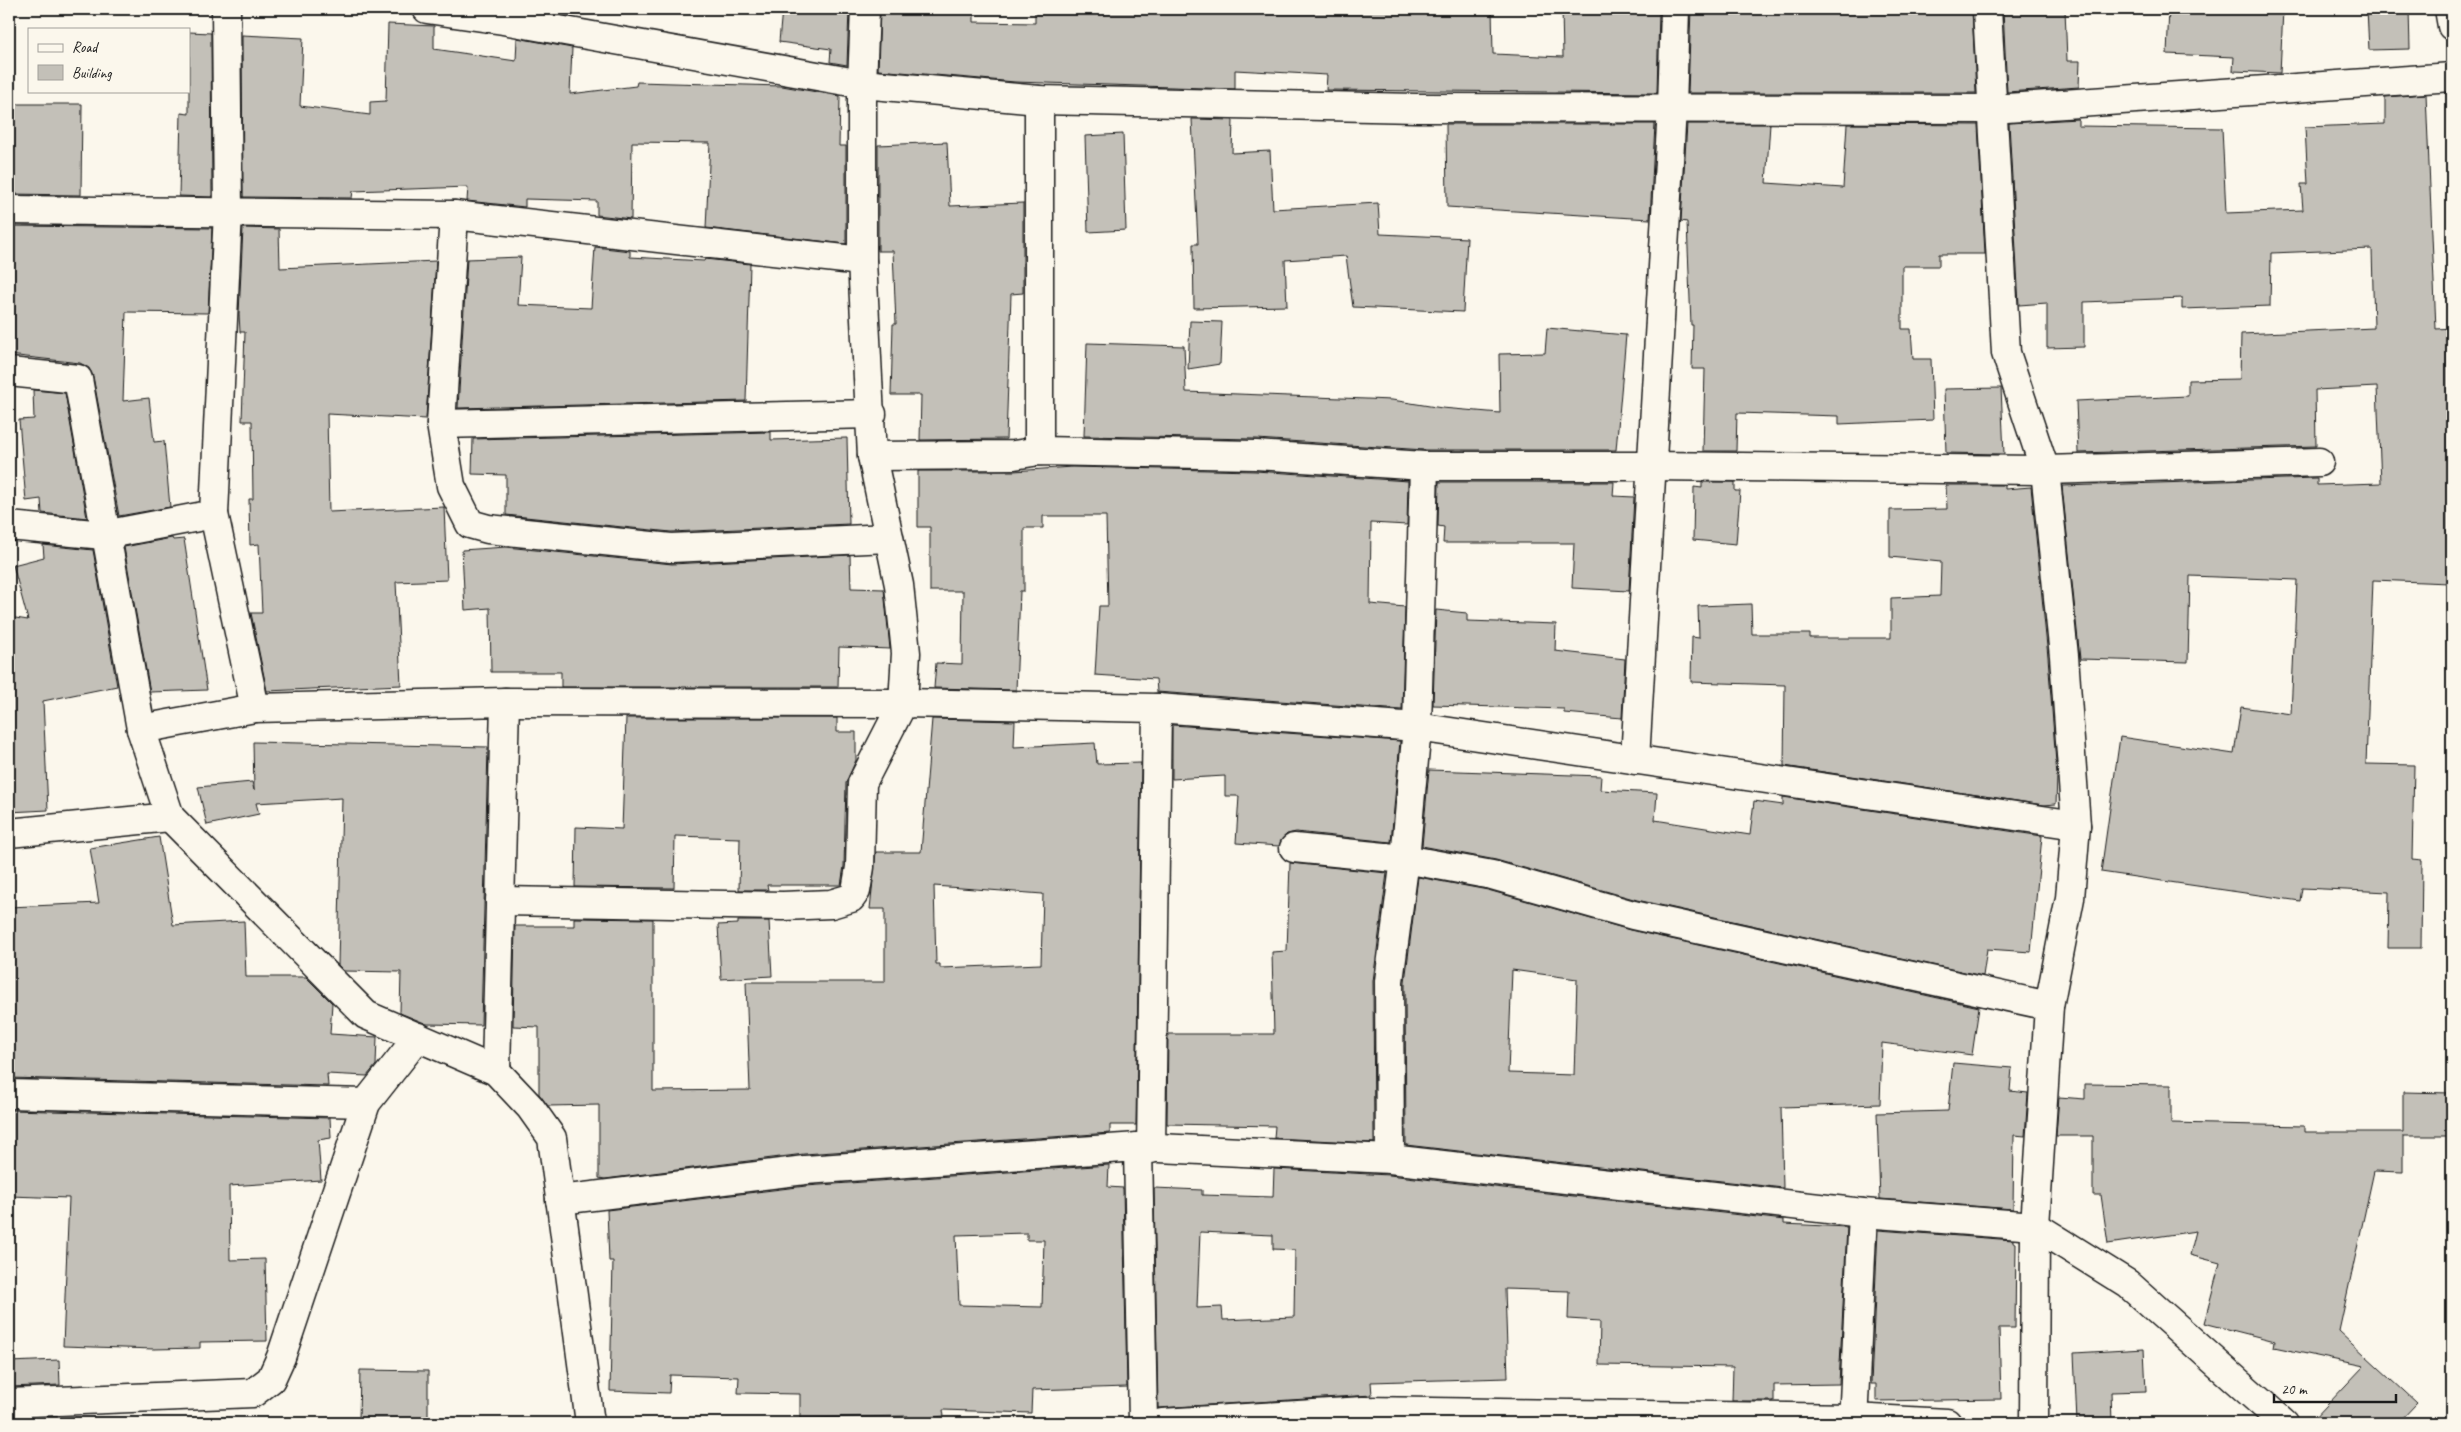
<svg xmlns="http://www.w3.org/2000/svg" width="2461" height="1432" font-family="Caveat,sans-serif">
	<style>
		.building { fill: #c3c0b8; stroke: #1c1c1c; fill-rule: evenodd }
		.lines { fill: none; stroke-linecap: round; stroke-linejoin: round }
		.street-casing { stroke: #1c1c1c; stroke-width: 31 }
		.street { stroke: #fbf7ec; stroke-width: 28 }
	</style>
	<rect width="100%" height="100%" fill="#fbf7ec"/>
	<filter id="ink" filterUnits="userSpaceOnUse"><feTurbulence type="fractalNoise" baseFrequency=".02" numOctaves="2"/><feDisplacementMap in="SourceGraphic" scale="10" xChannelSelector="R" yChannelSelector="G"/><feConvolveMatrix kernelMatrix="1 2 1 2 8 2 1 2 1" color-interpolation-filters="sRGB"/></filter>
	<g filter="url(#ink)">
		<g class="building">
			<path d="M529,9H573V17Z"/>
			<path d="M782,9H849L847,65L830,62L831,49L779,42Z"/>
			<path d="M880,9H974V22L1035,23V9H1492L1493,54L1563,57L1562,9H1597V12L1659,10L1657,93L1326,90L1327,75L1235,70V89L1015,82L878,70Z"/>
			<path d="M1691,9H1972L1976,93H1688Z"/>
			<path d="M2003,9H2065L2067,61H2080L2079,87L2007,92Z"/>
			<path d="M2169,9H2283L2280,73L2233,71L2234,57L2167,54Z"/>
			<path d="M2367,9H2409L2410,49L2369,50Z"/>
			<path d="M388,24L434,26V49L516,61L517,38L572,48L570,94L636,86L637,82L782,86L840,96L839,146H846V244L706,228L710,143L632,142L631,219L597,215V201L525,199V207L467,201L468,187L353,191L352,198L243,197L242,35L303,38L300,106L370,115V102L386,101Z"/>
			<path d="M189,32L211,33L212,197L179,196L181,113L189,114Z"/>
			<path d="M2426,94L2436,329L2452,328V546H2450L2449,583L2373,580L2366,764L2414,765L2412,859L2422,860L2421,948H2388L2389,892L2302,888L2300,901L2101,872L2120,737L2234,754L2241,707L2291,714L2297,580L2190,576L2188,662L2080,659L2062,486L2317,478V485L2381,483L2377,387L2315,390L2316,446L2078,453L2076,401L2188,396V380L2240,379L2241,334L2374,328L2372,249L2271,253L2270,306L2182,309V298L2084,302V347L2047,348V303L2019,305L2009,123L2078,119V126L2222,128L2226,213L2303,210L2301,184H2308L2305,127L2385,124V97Z"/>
			<path d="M9,104H82L81,195L9,194Z"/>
			<path d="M1192,119L1233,120L1232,153L1270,151L1273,209L1378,203L1380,234L1467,238L1463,312L1353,307L1346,256L1285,260L1287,306L1194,308L1193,244H1198Z"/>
			<path d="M1446,124H1655L1650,219L1447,207Z"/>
			<path d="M1687,124H1770L1766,183L1843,188L1847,124L1978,125L1985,254H1939V266H1902V329H1911L1913,359H1931L1933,420L1839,424V416L1737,413L1736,451H1703L1705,369H1692L1693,325H1691L1687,222L1681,221Z"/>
			<path d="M1123,134L1126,230L1088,232L1085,136Z"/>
			<path d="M947,142L950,206L1023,203V293L1011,294L1006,439L920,440L921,395H891L893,324H896L893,251H878V145Z"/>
			<path d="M9,226L212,228L208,313L126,312L123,401L149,398L154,442L164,441L170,507L119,516L93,376L89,368L80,363L9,355Z"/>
			<path d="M243,228L279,229L280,268L436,261L426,419L327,414L329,512L444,507L447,580L396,582L401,685L267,691L251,613H262L259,544L250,545L249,499H253L252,421H242L245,332H240L239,314Z"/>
			<path d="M595,247L630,251V257L704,261L705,259L750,264L746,401L458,408L467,259L521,257L518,305L591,308Z"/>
			<path d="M1190,321L1222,322L1220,364L1188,369Z"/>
			<path d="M1547,328L1626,335L1616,450H1425L1257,439L1084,436L1087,343L1184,346L1186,392L1392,400L1442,408L1500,413L1499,354L1545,353Z"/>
			<path d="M2001,388L2004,454L1946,453L1944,389Z"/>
			<path d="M33,390L65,393L87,518L42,513L41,499L26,501L19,420L34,419Z"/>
			<path d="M771,432V440L847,438L849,524L671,532L506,515V475L472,474L473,439Z"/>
			<path d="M1072,467L1255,471L1408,481L1407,525L1371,523L1370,604L1405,607L1402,710L1157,692L1156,679L1095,675L1099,606H1108L1106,516H1043V528H1024V591H1020L1016,690L934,688L936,663L962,664L963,591H930V527H918V471H1014Z"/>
			<path d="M1439,482H1614L1613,496L1634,497L1629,591L1572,588L1574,543H1443L1444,527L1438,526Z"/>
			<path d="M1702,482H1735V491H1740L1736,544L1693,540L1694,487L1702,488Z"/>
			<path d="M1946,485H2005V489L2031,487L2048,657L2057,776L2056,804L2044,805L1784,766L1785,685L1691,682L1692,637L1699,638L1698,606L1751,604L1752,634H1810V638H1891V598L1940,596L1941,562L1890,557V510L1947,509Z"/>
			<path d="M172,538L173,540L184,539L207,690L150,692L124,547Z"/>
			<path d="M43,545L93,550L117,686L43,701L48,810L9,812V617L28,620L13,565L44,557Z"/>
			<path d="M506,547L672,564L850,555L851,588L884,589L890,649L839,647L838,687H561V672H491L490,608L465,610L462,550Z"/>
			<path d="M1436,610L1467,613V621L1556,624L1555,651L1625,659L1622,718L1564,713V709L1433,705Z"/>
			<path d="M626,718H837V732H856V760L846,783L844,866L841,885H767L768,890H739L740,838L675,836L674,888L575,887L576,827L622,829Z"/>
			<path d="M932,719L1015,721L1014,747L1095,743L1097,764L1141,763L1136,1125H1110V1133L804,1154L605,1179L599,1178V1105L548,1106L539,1094V1027L513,1026L515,926H574V918L653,919V1091L750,1090L746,982H885V909H870L876,852H921ZM934,886L1043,894L1041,964L940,968V964H936Z"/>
			<path d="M1172,725L1400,741L1391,842L1296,832L1287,834L1282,839L1279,846L1236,843L1239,796H1225V776L1172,779Z"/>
			<path d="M253,742L488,747L481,1025L427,1024L400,1013L401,972L344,971L338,965L342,798L256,803L259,814L207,825L198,787L252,782L254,790Z"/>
			<path d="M1429,770L1601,776L1600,790L1657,793L1655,820L1750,835L1754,801L1783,805V797L2042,836L2031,952L1987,949L1983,976L1637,900L1496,860L1422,846Z"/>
			<path d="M159,837L173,925L244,921L246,977H306L332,1003L330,1034L377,1037L376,1065L367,1076L327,1074L328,1086L9,1078V907L99,903L90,848Z"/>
			<path d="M1290,863L1387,873L1373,981L1374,1143L1274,1138L1275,1126L1167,1124L1168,1034H1274L1272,952L1287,951Z"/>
			<path d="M1418,877L1488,890L1630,930L1979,1007L1972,1055L1882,1043L1880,1104L1781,1107L1783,1188L1406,1145L1405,982ZM1512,970L1577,979L1574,1075L1508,1073Z"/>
			<path d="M738,921H769L772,976L721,979L718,925L738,924Z"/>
			<path d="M1953,1063L2012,1068L2010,1091L2028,1093L2025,1136L2014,1135L2013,1209L1880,1199L1877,1113L1948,1111Z"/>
			<path d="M2085,1084L2171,1085V1123L2304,1126V1132H2403V1092L2452,1093V1136H2403V1172L2374,1171L2339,1331L2417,1403L2398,1423H2310L2364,1366L2274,1347L2275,1341L2204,1323L2220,1263L2190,1255L2196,1231L2108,1244L2101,1195H2093V1136H2056L2059,1097L2085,1099Z"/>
			<path d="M9,1110L330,1118L331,1138L318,1140L321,1180L229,1186L230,1260L265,1259L267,1341L200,1342V1348L154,1349L63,1346L69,1198L9,1196Z"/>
			<path d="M1109,1165L1108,1187L1123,1188L1127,1387L1032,1390L1031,1413L943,1410L944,1416L908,1420V1416L800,1418V1394L738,1393L739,1377L670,1375L669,1393L610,1391L613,1261H609L607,1210L806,1186ZM1027,1233V1240H1044L1042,1307L959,1305L956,1235Z"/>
			<path d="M1274,1169L1389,1175L1784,1220V1224L1847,1227L1839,1384L1774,1385V1401H1732L1733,1367L1599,1365L1600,1321L1568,1319L1569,1291L1505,1289L1508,1378L1371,1382L1372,1395L1158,1408L1154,1188L1202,1190V1195L1273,1197ZM1200,1232L1273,1235V1249L1295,1250L1294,1317L1223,1320L1222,1307L1197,1308Z"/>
			<path d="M1878,1230L2013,1240V1242L2016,1243L2015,1328H1999L2001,1399L1876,1401V1384H1871Z"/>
			<path d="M2144,1349L2146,1391L2111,1392L2112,1423H2077L2074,1353Z"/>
			<path d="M59,1360L60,1385L9,1387V1362Z"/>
			<path d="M360,1370L428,1371V1421L359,1420Z"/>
			<path d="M60,1417L61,1423H9V1418Z"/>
		</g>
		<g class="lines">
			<g class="street-casing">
				<g id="street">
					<path d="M427,9L503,20L862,84L1039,100L1417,108L1992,109L2452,77"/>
					<path d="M1987,9L2006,353L2045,470L2064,656L2076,825L2070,898L2049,1006L2035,1226L2034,1423"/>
					<path d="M2449,9L2452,26"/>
					<path d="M1039,100V451"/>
					<path d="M9,210L454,215L862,261V84L865,9"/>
					<path d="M454,215L441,424L451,486L470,524L488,529L671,548L889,538"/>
					<path d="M9,372L78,379L141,729L170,817L366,1015L496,1071L530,1107L552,1138L590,1423"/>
					<path d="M441,424L872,414"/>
					<path d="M872,456L1014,455L1039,451L1256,455L1424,466H1650L2045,470L2319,462"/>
					<path d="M9,526L104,535L214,514"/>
					<path d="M255,708L505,702L903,703L1157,708L1417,727L2076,825"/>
					<path d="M141,729L255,708L214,514L228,211L226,9"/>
					<path d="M1635,760L1672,108L1675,9"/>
					<path d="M9,833L170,817"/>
					<path d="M1294,848L1405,859L1492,875L1633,915L2049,1006"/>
					<path d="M500,901L783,906L831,904L851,898L856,891L860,867L862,783L903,703L906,653L899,585L872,456L862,261"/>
					<path d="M496,1071L505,702"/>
					<path d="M9,1094L366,1103"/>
					<path d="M1138,1147L1143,1423"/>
					<path d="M1151,1149L1157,708"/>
					<path d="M1390,1159L1389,981L1405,859L1417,727L1424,466"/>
					<path d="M560,1200L805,1170L1138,1147L1390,1159L1863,1213L2035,1226L2128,1284L2284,1423"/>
					<path d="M9,1403L253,1393L271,1379L281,1357L366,1103L418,1037"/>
					<path d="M1162,1423L1364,1411"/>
					<path d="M1365,1423L1364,1411L1853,1418L1947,1423"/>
					<path d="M1853,1423L1863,1213"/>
				</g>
			</g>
			<use href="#street" class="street"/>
		</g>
	</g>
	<rect width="2461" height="1432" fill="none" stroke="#fbf7ec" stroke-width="30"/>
	<rect x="15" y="15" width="2431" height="1402" fill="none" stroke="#1c1c1c" stroke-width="2" filter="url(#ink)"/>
	<rect x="28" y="28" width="162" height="65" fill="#fbf7ec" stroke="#a29f99"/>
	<rect x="38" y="44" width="25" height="8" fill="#fbf7ec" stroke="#a29f99"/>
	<text x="72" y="52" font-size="15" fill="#1c1c1c">Road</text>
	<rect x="38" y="65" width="25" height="15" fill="#c3c0b8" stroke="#a29f99"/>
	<text x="72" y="78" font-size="15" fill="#1c1c1c">Building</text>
	<path d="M2274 1394v8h122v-8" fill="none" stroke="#1c1c1c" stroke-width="2.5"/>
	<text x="2281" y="1394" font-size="15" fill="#1c1c1c" stroke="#fbf7ec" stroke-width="4" paint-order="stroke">20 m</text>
</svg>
